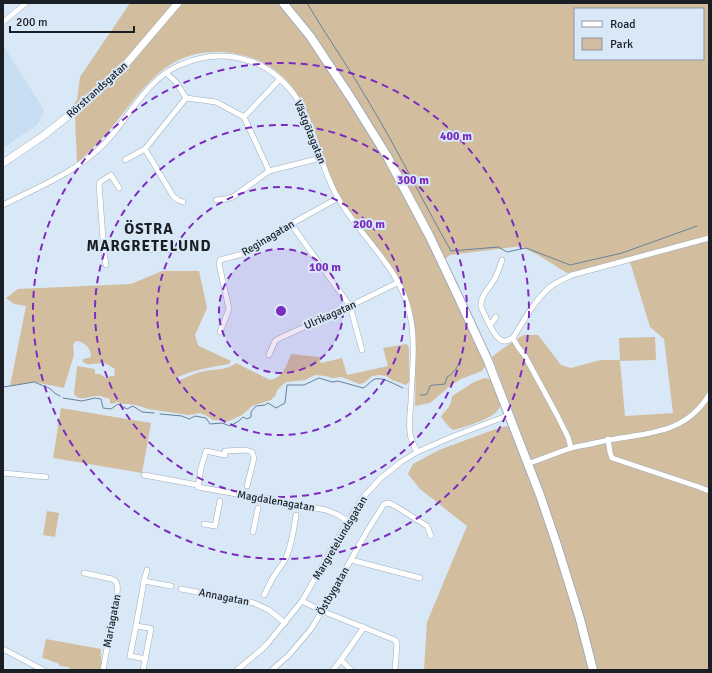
<svg xmlns="http://www.w3.org/2000/svg" width="712" height="673" font-family="Signika,sans-serif">
	<style>
		.built { fill: #c7ddf1 }
		.green { fill: #d2be9f; fill-rule: evenodd }
		.lines { fill: none; stroke-linecap: round; stroke-linejoin: round }
		.stream { stroke: #65819a; stroke-width: 1 }
		.minor-casing { stroke: #9dacba; stroke-width: 6 }
		.secondary-casing { stroke: #9dacba; stroke-width: 8 }
		.primary-casing { stroke: #9dacba; stroke-width: 10 }
		.minor { stroke: #fff; stroke-width: 5 }
		.secondary { stroke: #fff; stroke-width: 7 }
		.primary { stroke: #fff; stroke-width: 8 }
		.ring { fill: none; stroke: #7b2cbf; stroke-width: 2; stroke-dasharray: 7 5 }
		.labels { text-anchor: middle; dominant-baseline: central; stroke-width: 4; stroke-linejoin: round; paint-order: stroke }
		.street-label { font-size: 11px; fill: #191f24; stroke: #d9e8f7 }
		.district-label { font-size: 15px; font-weight: bold; letter-spacing: 1px; fill: #191f24; stroke: #d9e8f7 }
		.centre { fill: #7b2cbf; stroke: #d9e8f7; stroke-width: 2 }
		.ring-label { font-size: 12px; text-anchor: middle; font-weight: bold; fill: #7b2cbf; stroke: #d9e8f7; stroke-width: 4; stroke-linejoin: round; paint-order: stroke }
	</style>
	<rect width="100%" height="100%" fill="#d9e8f7"/>
	<path class="built" d="M3,45L44,110L38,124L3,148Z"/>
	<g class="green">
		<path d="M130,3H709V670H424L427,622L467,526L420,489L408,474L413,464L439,450L501,427L518,425L492,357L502,349L523,335H538L561,365L571,368L600,360H620L619,338L655,337L656,360L620,361L625,416L673,413L664,339L650,327L631,265L629,261L567,273L538,255L521,246L450,255L438,265L463,312L486,365L482,371L461,379L450,386L430,403L415,406C416,389 415,373 415,356C415,345 415,333 414,322C412,305 405,287 395,273C378,247 355,224 340,197C314,151 315,89 262,62C243,53 222,50 201,53C156,60 135,101 108,132C98,143 88,153 77,163L75,117L70,109L77,100L80,77ZM575,9H703V59H575Z"/>
		<path d="M162,271H199L207,308L195,335L198,345L199,346L231,361L229,364C211,367 193,370 176,378L175,380L178,381C187,377 195,373 205,371C215,369 228,370 236,363L270,380C284,377 286,366 291,354L319,357L321,363L342,358L347,375L388,366L383,348L407,344L409,348V382L406,385L392,380L386,376L380,375L372,376L364,383L359,384L342,377L333,378L325,376L315,375L305,380L286,382L278,389L275,396L271,400L252,406L242,415L229,421L213,420L207,416L200,413L189,415L148,409L136,405L127,404H124L117,402L112,404L110,403V399C106,398 102,396 97,396C89,395 81,403 74,394L77,366L95,369V374H100L106,378L111,376H114L115,369C111,367 107,363 102,363C94,363 88,367 82,361L83,359L91,357C91,348 85,342 76,341L73,345L74,355L64,388L34,382L10,386L26,306L14,304L6,298L18,289L131,284Z"/>
		<path d="M485,378L492,380C495,386 502,399 500,406C498,418 464,427 454,430L450,428L441,417C447,407 450,410 452,396L474,382Z"/>
		<path d="M61,408L151,423L142,473L53,458Z"/>
		<path d="M47,511L59,513L55,537L43,535Z"/>
		<path d="M46,639L101,649C100,657 103,662 101,670H71L68,667L60,666L58,663C52,662 48,659 42,658Z"/>
	</g>
	<g class="lines">
		<g class="stream">
			<path d="M307,3C327,37 350,69 370,104C399,152 423,202 451,251L498,247L507,252L526,248L570,265L622,253L697,226"/>
			<path d="M3,387L10,386L34,382L49,388L56,394L60,396"/>
			<path d="M420,395H424L427,394L430,386C435,384 440,385 445,384L447,377C455,373 458,366 461,358"/>
			<path d="M63,398L82,401L95,398L101,399L103,408L111,409L118,404L127,409L133,406L142,412L154,413"/>
			<path d="M160,414L182,416L189,419L195,416L206,418L210,424L222,423L230,426L239,421L243,417L247,419L251,417V412L256,406L265,405L268,403L276,408L285,403L287,385H304L319,378L332,382L338,381L363,388C367,386 369,383 373,380C380,375 396,385 403,388"/>
		</g>
		<g class="minor-casing">
			<g id="minor">
				<path d="M3,22L8,18L26,3"/>
				<path d="M166,73L176,82L186,98"/>
				<path d="M244,117L280,79"/>
				<path d="M145,149L173,196L178,200L183,202"/>
				<path d="M125,160L145,149L186,98L216,102L244,117L269,171"/>
				<path d="M216,200L226,199L233,197L269,171L321,158"/>
				<path d="M3,205C38,187 77,172 105,143C130,117 146,79 180,65C201,56 224,53 246,60C259,63 269,69 279,78C315,108 315,159 338,198C361,238 401,268 410,315C416,341 412,374 411,401C410,413 408,427 411,438C413,443 415,448 417,452"/>
				<path d="M291,224L350,306L362,350"/>
				<path d="M146,243L149,250L154,249L177,250L179,244"/>
				<path d="M502,260C500,266 498,273 495,278C490,288 480,295 481,307C485,315 495,341 504,341C507,342 510,339 513,338"/>
				<path d="M106,265L104,253L99,184L100,182L111,175L119,188"/>
				<path d="M490,325L496,317"/>
				<path d="M220,332L229,309L219,264L220,260L246,253L291,224L338,198"/>
				<path d="M269,355L275,341L278,339L350,306L399,282"/>
				<path d="M608,439L610,452L612,458L699,487L709,491"/>
				<path d="M571,448L568,437L557,415L525,356L518,347L513,338C524,320 534,301 550,287C556,282 564,279 572,275L709,238"/>
				<path d="M527,464C542,459 556,453 571,448C578,446 587,445 595,443C638,432 682,439 709,395"/>
				<path d="M3,473L46,477"/>
				<path d="M144,475L198,485"/>
				<path d="M247,486L254,458L252,452L246,450L225,451V455L206,451L201,468L198,487L326,510L336,514L348,521"/>
				<path d="M204,524L215,526L220,501"/>
				<path d="M253,532L258,508"/>
				<path d="M351,560L420,578"/>
				<path d="M84,573L112,579C118,581 118,587 117,593L103,670"/>
				<path d="M144,581L147,570"/>
				<path d="M181,589L254,603L269,610L285,623"/>
				<path d="M264,595C268,588 271,580 276,573C280,567 283,564 286,558C292,544 294,529 296,515"/>
				<path d="M302,601L322,611L395,640L397,643L395,670"/>
				<path d="M136,626L144,581L171,586"/>
				<path d="M3,649L43,670"/>
				<path d="M341,660L351,670"/>
				<path d="M143,670L151,629L149,628L136,626L130,656L146,659"/>
				<path d="M237,670L261,650L268,643L302,601L348,521L361,500L367,493L381,478L401,462L417,452L454,436L509,415"/>
				<path d="M272,670L289,655L311,629L322,611L366,533L384,504L389,503L395,506L427,526L431,536"/>
				<path d="M333,670L341,660L364,627"/>
			</g>
		</g>
		<g class="secondary-casing">
			<path id="secondary" d="M3,163L43,136L83,104L120,71L178,3"/>
		</g>
		<g class="primary-casing">
			<path id="primary" d="M283,3L310,36L351,98L387,156L430,237L457,294L488,361L540,495L557,545L580,619L593,670"/>
		</g>
		<use href="#minor" class="minor"/>
		<use href="#secondary" class="secondary"/>
		<use href="#primary" class="primary"/>
	</g>
	<circle cx="281" cy="311" r="62" fill="#7b2cbf" fill-opacity=".12"/>
	<g class="ring">
		<circle cx="281" cy="311" r="62"/>
		<circle cx="281" cy="311" r="124"/>
		<circle cx="281" cy="311" r="186"/>
		<circle cx="281" cy="311" r="248"/>
	</g>
	<g class="labels">
		<g class="street-label">
			<text transform="translate(97 90) rotate(-42)">Rörstrandsgatan</text>
			<text transform="translate(310 132) rotate(68)">Västgötagatan</text>
			<text transform="translate(268 238) rotate(-31)">Reginagatan</text>
			<text transform="translate(330 315) rotate(-24)">Ulrikagatan</text>
			<text transform="translate(276 501) rotate(10)">Magdalenagatan</text>
			<text transform="translate(340 538) rotate(-59)">Margretelundsgatan</text>
			<text transform="translate(333 591) rotate(-60)">Östbygatan</text>
			<text transform="translate(224 597) rotate(11)">Annagatan</text>
			<text transform="translate(112 621) rotate(-79)">Mariagatan</text>
		</g>
		<g class="district-label">
			<text x="149" y="229">ÖSTRA<tspan x="149" dy="17">MARGRETELUND</tspan></text>
		</g>
	</g>
	<circle cx="281" cy="311" r="6" class="centre"/>
	<g class="ring-label">
		<text x="456" y="140">400 m</text>
		<text x="413" y="184">300 m</text>
		<text x="369" y="228">200 m</text>
		<text x="325" y="271">100 m</text>
	</g>
	<rect width="712" height="673" fill="none" stroke="#191f24" stroke-width="8"/>
	<rect x="574" y="8" width="130" height="52" fill="#d9e8f7" stroke="#8c98a3"/>
	<rect x="582" y="21" width="20" height="6" fill="#ffffff" stroke="#8c98a3"/>
	<text x="610" y="28" font-size="12" fill="#191f24">Road</text>
	<rect x="582" y="38" width="20" height="12" fill="#d2be9f" stroke="#8c98a3"/>
	<text x="610" y="48" font-size="12" fill="#191f24">Park</text>
	<path d="M10 26v6h124v-6" fill="none" stroke="#191f24" stroke-width="2"/>
	<text x="16" y="26" font-size="12" fill="#191f24" stroke="#d9e8f7" stroke-width="3" paint-order="stroke">200 m</text>
</svg>
